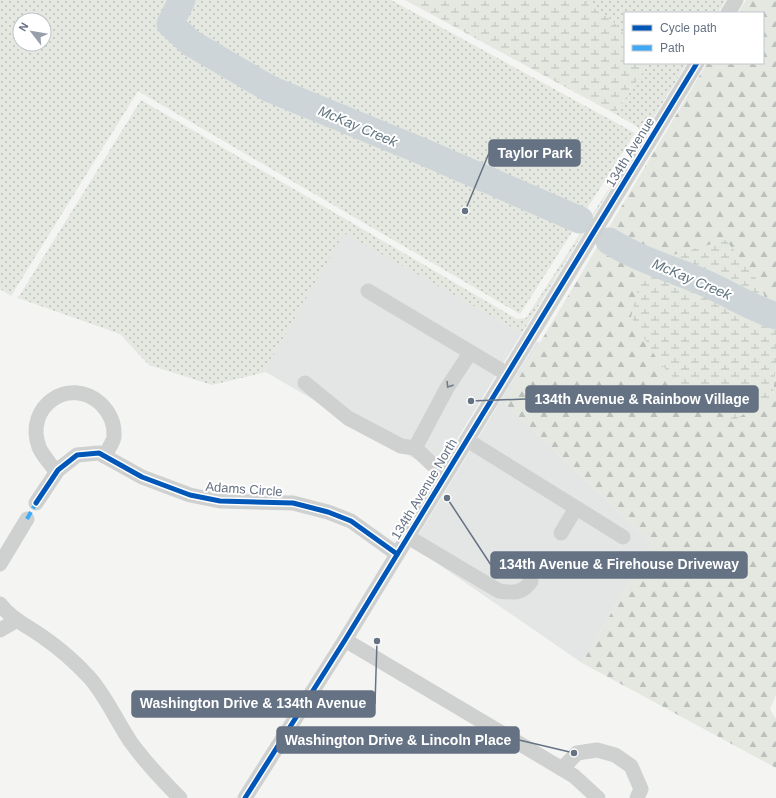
<svg xmlns="http://www.w3.org/2000/svg" width="776" height="798" font-family="Helvetica,sans-serif">
	<style>
		.built { fill: #e4e6e5 }
		.forest { fill: url(#forest-firs) }
		.wetland { fill: url(#wetland-marsh) }
		.park { fill: url(#park-dots); fill-rule: evenodd }
		.lines { fill: none; stroke-linecap: round; stroke-linejoin: round }
		.river { stroke: #ced5d8; stroke-width: 27 }
		.minor { stroke: #cfd0d0; stroke-width: 15 }
		.quiet { stroke: #3fa9f5; stroke-width: 4; stroke-dasharray: 8 4; stroke-linecap: butt }
		.cycleway-casing { stroke: #fff; stroke-width: 8 }
		.cycleway { stroke: #0057b8; stroke-width: 5 }
		.oneway { stroke: #707b8b }
		.labels { text-anchor: middle; dominant-baseline: central; stroke-width: 4; stroke-linejoin: round; paint-order: stroke }
		.street-label { font-size: 13px; fill: #657283; stroke: #fff }
		.water-label { font-size: 14px; font-style: italic; fill: #60747f; stroke: #fff }
		.leader { fill: none; stroke: #657283; stroke-width: 1.5 }
		.callout-dot { fill: #657283; stroke: #fff; stroke-width: 1.5 }
		.callout { fill: #657283; stroke: #657283; stroke-width: 1.5 }
		.callout-label { font-size: 14px; text-anchor: middle; font-weight: bold; fill: #fff }
	</style>
	<defs>
		<pattern id="forest-firs" width="22" height="20" patternUnits="userSpaceOnUse"><rect width="22" height="20" fill="#e4e8e1"/><path d="M5 1l3.5 6h-7zM16 11l3.5 6h-7z" fill="#bcc0bc"/></pattern>
		<pattern id="wetland-marsh" width="20" height="14" patternUnits="userSpaceOnUse"><rect width="20" height="14" fill="#e4e8e1"/><path d="M1 5h8M5 5V1M11 12h8M15 12V8" fill="none" stroke="#bcc0bc"/></pattern>
		<pattern id="park-dots" width="8" height="8" patternUnits="userSpaceOnUse"><rect width="8" height="8" fill="#e4e8e1"/><path d="M2 2h.1M6 6h.1" fill="none" stroke="#bcc0bc" stroke-width="1.8" stroke-linecap="round"/></pattern>
	</defs>
	<rect width="100%" height="100%" fill="#f4f5f3"/>
	<g class="built">
		<path d="M344,232L522,333L437,472L264,371Z"/>
		<path d="M537,341L540,343L504,403L652,543L582,663L412,546Z"/>
	</g>
	<path class="forest" d="M746,0H776V329L760,284L773,395L776,365V695L770,709L776,719V768L582,663L652,543L504,403L707,63H763V13H738Z"/>
	<g class="wetland">
		<path d="M405,0H583L613,21L625,35V63H649L615,114Z"/>
		<path d="M726,240L760,284L776,329V365L773,395L735,420L696,402L659,362L631,317L644,263Z"/>
	</g>
	<g class="park">
		<path d="M0,0H391L635,133L520,314L138,91L11,296L0,289ZM20,20H44V44H20Z"/>
		<path d="M583,0H726L718,13H625V35L613,21Z"/>
		<path d="M649,63H687L522,333L344,233L264,371L266,372L212,385L149,365L120,334L18,298L141,100L517,319L526,318L642,137L638,127L615,114Z"/>
	</g>
	<g class="lines">
		<g class="river">
			<path d="M182,0L170,24L191,43L270,89L419,150L580,220"/>
			<path d="M609,241C636,258 668,268 698,280C725,291 749,307 776,316"/>
		</g>
		<g class="minor">
			<path d="M728,13L736,0"/>
			<path d="M368,291L507,374"/>
			<path d="M305,383L348,418L401,446L415,448L432,464L447,472"/>
			<path d="M467,440L623,537"/>
			<path d="M415,448L447,388L470,353"/>
			<path d="M56,472C51,464 42,455 39,447C24,407 69,375 101,404C110,413 115,424 114,437C113,443 107,451 104,456"/>
			<path d="M36,503L58,470L77,455L99,453L142,477L190,495L220,501L293,503L328,512L351,521L397,554"/>
			<path d="M561,533L576,508"/>
			<path d="M408,537L499,591C512,593 523,594 531,581"/>
			<path d="M0,564L27,519"/>
			<path d="M0,604C11,619 28,626 43,637C59,648 76,663 89,677C106,696 116,720 130,741C145,762 162,780 180,798"/>
			<path d="M0,630L17,620"/>
			<path d="M345,640L574,776L598,798"/>
			<path d="M562,769L577,753L597,750L615,755L631,766L641,789L637,798"/>
			<path d="M245,798L345,640L697,63"/>
		</g>
		<path class="quiet" d="M27,519L36,503"/>
		<g class="cycleway-casing">
			<g id="cycleway">
				<path d="M36,503L58,470L77,455L99,453L142,477L190,495L220,501L293,503L328,512L351,521L397,554"/>
				<path d="M245,798L345,640L697,63"/>
			</g>
		</g>
		<use href="#cycleway" class="cycleway"/>
	</g>
	<defs><path id="oneway-chevron" d="M-2-3.5L2.5 0L-2 3.5" fill="none" stroke-width="1.6" stroke-linecap="round" stroke-linejoin="round"/></defs>
	<use class="oneway" href="#oneway-chevron" transform="translate(449 385) rotate(122)"/>
	<g class="labels">
		<g class="street-label">
			<text transform="translate(630 152) rotate(-58)">134th Avenue</text>
			<text transform="translate(244 489) rotate(4)">Adams Circle</text>
			<text transform="translate(424 489) rotate(-59)">134th Avenue North</text>
		</g>
		<g class="water-label">
			<text transform="translate(358 126) rotate(23)">McKay Creek</text>
			<text transform="translate(692 279) rotate(23)">McKay Creek</text>
		</g>
	</g>
	<path class="leader" d="M465 211L489 153M471 401L526 399M447 498L491 565M377 641L375 704M574 753L519 740"/>
	<g class="callout-dot">
		<circle cx="465" cy="211" r="4"/>
		<circle cx="471" cy="401" r="4"/>
		<circle cx="447" cy="498" r="4"/>
		<circle cx="377" cy="641" r="4"/>
		<circle cx="574" cy="753" r="4"/>
	</g>
	<g class="callout">
		<rect x="489" y="140" width="91" height="26" rx="4"/>
		<rect x="526" y="386" width="232" height="26" rx="4"/>
		<rect x="491" y="552" width="256" height="26" rx="4"/>
		<rect x="132" y="691" width="243" height="26" rx="4"/>
		<rect x="277" y="727" width="242" height="26" rx="4"/>
	</g>
	<g class="callout-label">
		<text x="535" y="158">Taylor Park</text>
		<text x="642" y="404">134th Avenue &amp; Rainbow Village</text>
		<text x="619" y="569">134th Avenue &amp; Firehouse Driveway</text>
		<text x="253" y="708">Washington Drive &amp; 134th Avenue</text>
		<text x="398" y="745">Washington Drive &amp; Lincoln Place</text>
	</g>
	<rect x="624" y="12" width="140" height="52" fill="#ffffff" stroke="#c1c7cd"/>
	<rect x="632" y="25" width="20" height="6" fill="#0057b8" stroke="#c1c7cd"/>
	<text x="660" y="32" font-size="12" fill="#657283">Cycle path</text>
	<rect x="632" y="45" width="20" height="6" fill="#3fa9f5" stroke="#c1c7cd"/>
	<text x="660" y="52" font-size="12" fill="#657283">Path</text>
	<g transform="translate(32 32) rotate(301)"><circle r="19" fill="#ffffff" stroke="#c1c7cd"/>
	<path d="M0-3L7 15L0 10L-7 15Z" fill="#97a0aa"/>
	<text y="-6" font-size="11" font-weight="bold" text-anchor="middle" fill="#657283">N</text>
	</g>
</svg>
